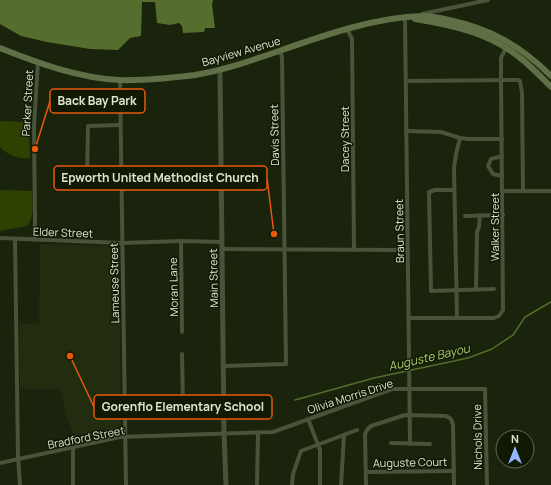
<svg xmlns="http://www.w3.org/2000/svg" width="551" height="485" font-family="Manrope,sans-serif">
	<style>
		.built { fill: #212d0e }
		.grass { fill: #2d4201 }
		.water { fill: #556e2e }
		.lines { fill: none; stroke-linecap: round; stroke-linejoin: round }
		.stream { stroke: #556e2e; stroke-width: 1.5 }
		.minor { stroke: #48533a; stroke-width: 4 }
		.tertiary { stroke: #48533a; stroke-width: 5 }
		.secondary { stroke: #5f7047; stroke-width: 6 }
		.labels { text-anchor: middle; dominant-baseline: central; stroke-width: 3; stroke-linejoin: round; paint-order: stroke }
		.street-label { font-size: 11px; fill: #dde4d5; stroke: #111903 }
		.water-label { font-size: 12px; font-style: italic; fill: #a9ce73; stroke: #111903 }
		.leader { fill: none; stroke: #e8590c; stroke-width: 1.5 }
		.callout-dot { fill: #e8590c; stroke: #111903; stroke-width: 1.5 }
		.callout { fill: #111903; stroke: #e8590c; stroke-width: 1.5 }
		.callout-label { font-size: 12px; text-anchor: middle; font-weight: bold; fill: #dde4d5 }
	</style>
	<rect width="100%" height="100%" fill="#1a230b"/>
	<path class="built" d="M40,244L119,246L121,433L76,442L65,411L61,389H20L19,324L39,323Z"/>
	<g class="grass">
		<path d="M0,121L29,122L30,158C17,159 9,156 0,147Z"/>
		<path d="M0,190L32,191C32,203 35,217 27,226L0,231Z"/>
	</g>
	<path class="water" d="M0,0H213L212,5L215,28H205L204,32L183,33L182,26L179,23L170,25L157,23L155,2H142L141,36L130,38L118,50L90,49L47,42L21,36L0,24Z"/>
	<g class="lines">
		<path class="stream" d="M295,400L374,378L468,358L492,349L513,335L525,317L551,302"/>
		<g class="minor">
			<path d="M422,14L488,0"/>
			<path d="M407,17L405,18L410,444"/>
			<path d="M347,29L352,39L354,250"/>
			<path d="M120,80L126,485"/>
			<path d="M406,81L518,80L520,81L522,93L523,191"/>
			<path d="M406,131L441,132L460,138L468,139H502"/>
			<path d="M502,156L491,159L488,166L493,174L502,176"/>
			<path d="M87,180L88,126L120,125"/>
			<path d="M454,190H435L429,192L431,291L494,289"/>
			<path d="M503,191H551"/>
			<path d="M465,216L503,215"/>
			<path d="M0,238L122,243L181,241L222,242"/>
			<path d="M15,239L18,456L20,485"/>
			<path d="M34,240L35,221L34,126L38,62"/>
			<path d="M181,241L182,332"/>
			<path d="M222,249L408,250"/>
			<path d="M476,289L477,232L479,227L480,215"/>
			<path d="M409,318H494L499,316L503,310L501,80V58L506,48"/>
			<path d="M457,318L454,168L456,154L460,138"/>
			<path d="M182,354L183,407"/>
			<path d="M224,366L286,364L282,57L280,51"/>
			<path d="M308,419L320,450V485"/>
			<path d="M391,443L430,444"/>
			<path d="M73,448V485"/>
			<path d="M0,463L120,437L273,432L392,389H485L487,485"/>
			<path d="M366,472L454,471"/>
			<path d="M257,485L258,433"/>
			<path d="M292,485L293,474L301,451L357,430"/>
			<path d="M341,485L344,435"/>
			<path d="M366,485L365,434L367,430L371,426L405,415L446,416L451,419L453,425L454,485"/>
		</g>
		<path class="tertiary" d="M220,70L224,433L226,485"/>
		<g class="secondary">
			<path d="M415,19C452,25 489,33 519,57C531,66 541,77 551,87"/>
			<path d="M0,48C38,63 78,78 119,80C144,81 170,78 195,75C225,70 253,60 282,50C325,35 376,17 422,16C431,16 441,18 449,20C491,29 521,46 551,76"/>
		</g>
	</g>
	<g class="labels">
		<g class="street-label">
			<text transform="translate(241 51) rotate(-16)">Bayview Avenue</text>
			<text transform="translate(27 103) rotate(-87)">Parker Street</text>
			<text transform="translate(274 135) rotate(-91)">Davis Street</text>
			<text transform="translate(344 139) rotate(-90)">Dacey Street</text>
			<text transform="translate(494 227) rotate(-90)">Walker Street</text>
			<text transform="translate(399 231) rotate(-91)">Braun Street</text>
			<text transform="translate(63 232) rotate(2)">Elder Street</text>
			<text transform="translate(213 278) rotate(-91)">Main Street</text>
			<text transform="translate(114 283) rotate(-91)">Lameuse Street</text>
			<text transform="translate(173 287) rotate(-91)">Moran Lane</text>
			<text transform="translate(350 396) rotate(-18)">Olivia Morris Drive</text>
			<text transform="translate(86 437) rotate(-11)">Bradford Street</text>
			<text transform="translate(477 437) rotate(-91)">Nichols Drive</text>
			<text transform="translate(410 462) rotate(-1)">Auguste Court</text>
		</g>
		<g class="water-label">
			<text transform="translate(429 357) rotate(-13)">Auguste Bayou</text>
		</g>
	</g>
	<path class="leader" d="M35 149L50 101M274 234L267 178M70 356L94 407"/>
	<g class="callout-dot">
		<circle cx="35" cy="149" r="4"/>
		<circle cx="274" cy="234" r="4"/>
		<circle cx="70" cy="356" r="4"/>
	</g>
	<g class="callout">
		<rect x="50" y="89" width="95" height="24" rx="4"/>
		<rect x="54" y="166" width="213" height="24" rx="4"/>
		<rect x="94" y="395" width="178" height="24" rx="4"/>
	</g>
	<g class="callout-label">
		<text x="97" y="105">Back Bay Park</text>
		<text x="160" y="182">Epworth United Methodist Church</text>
		<text x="183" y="411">Gorenflo Elementary School</text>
	</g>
	<g transform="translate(515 449)"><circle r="19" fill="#111903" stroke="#636a57"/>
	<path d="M0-3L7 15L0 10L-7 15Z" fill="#95b6fd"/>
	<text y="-6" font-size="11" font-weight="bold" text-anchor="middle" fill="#dde4d5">N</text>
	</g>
</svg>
